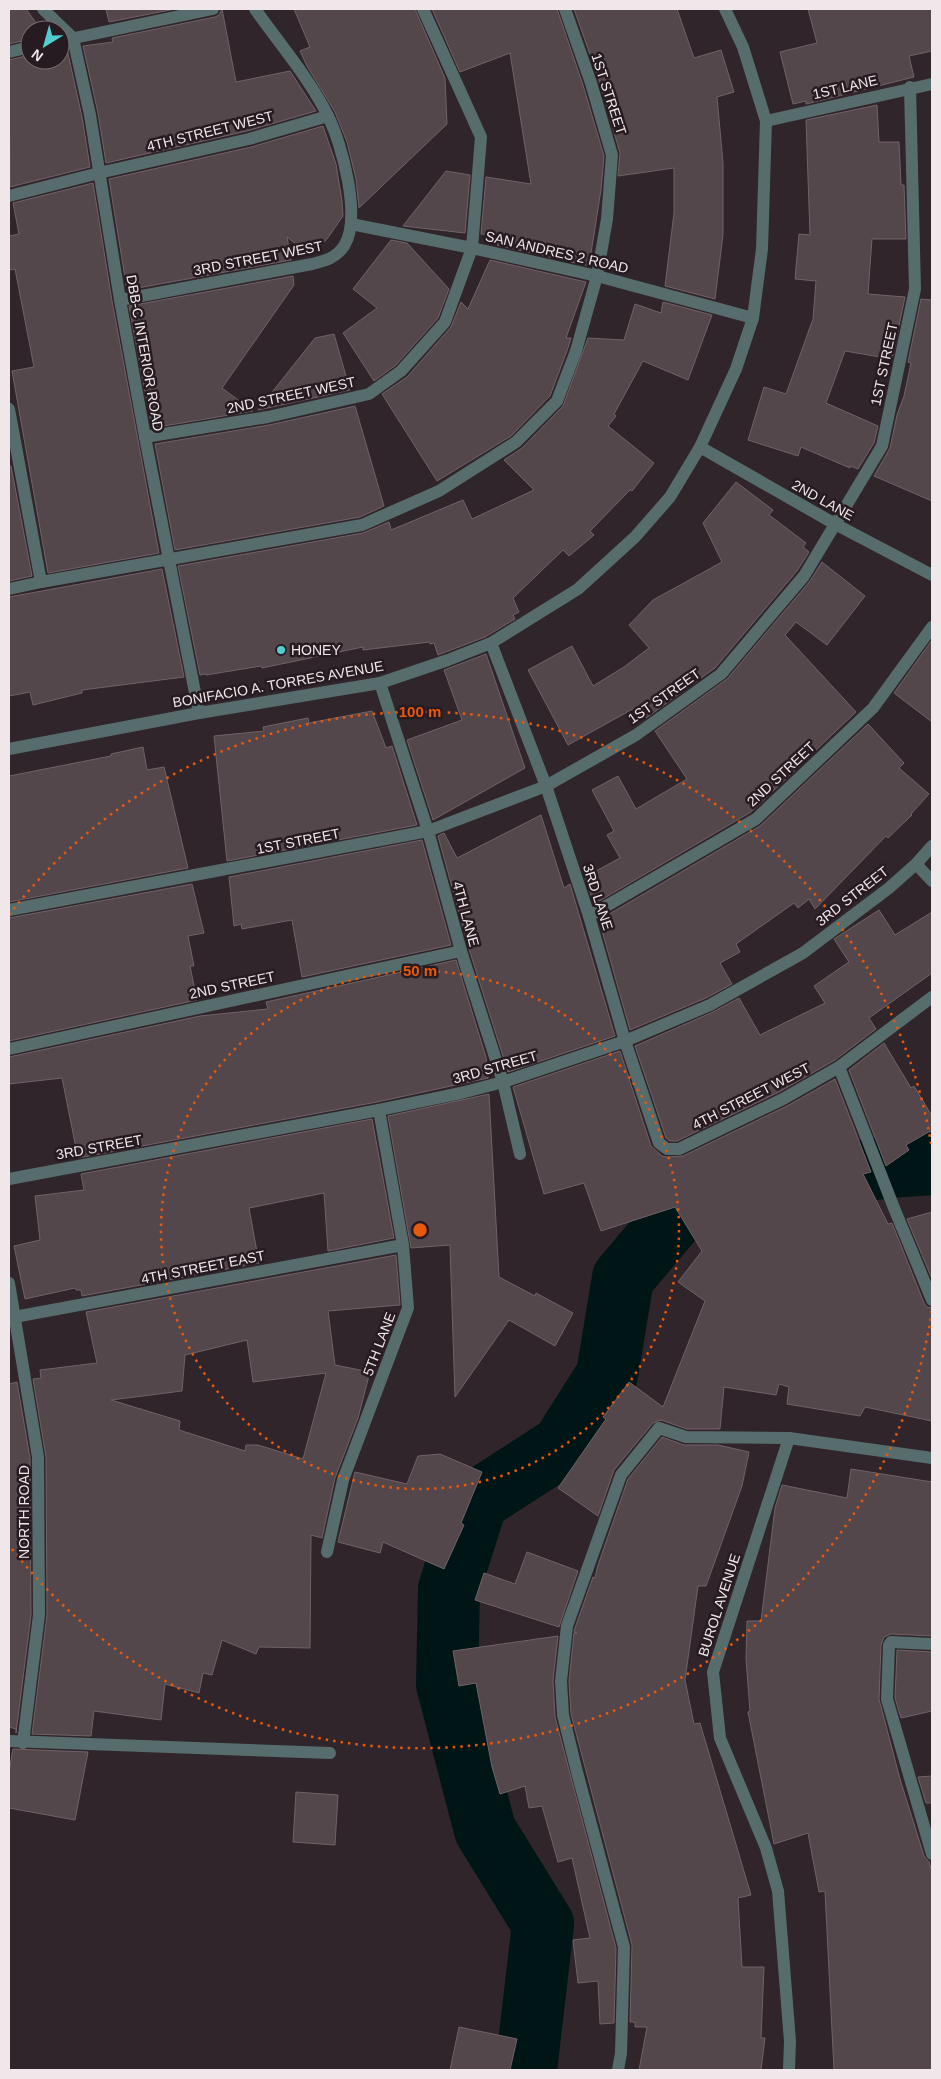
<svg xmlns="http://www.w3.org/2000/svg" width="941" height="2079" font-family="Helvetica,sans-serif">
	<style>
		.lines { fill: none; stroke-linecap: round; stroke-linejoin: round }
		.river { stroke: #001516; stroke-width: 62 }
		.building { fill: #54474c; stroke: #706368; fill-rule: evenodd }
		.minor { stroke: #576d6d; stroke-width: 12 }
		.ring { fill: none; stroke: #e8590c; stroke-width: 2.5; stroke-dasharray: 2.5 5 }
		.poi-dot { fill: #52cdcf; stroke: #261b20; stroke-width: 2 }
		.labels { text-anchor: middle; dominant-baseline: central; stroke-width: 5; stroke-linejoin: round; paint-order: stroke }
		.street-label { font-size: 14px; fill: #efe7ea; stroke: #261b20 }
		.poi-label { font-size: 14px; fill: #efe7ea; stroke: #261b20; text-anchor: start }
		.centre { fill: #e8590c; stroke: #261b20; stroke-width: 2.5 }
		.ring-label { font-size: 15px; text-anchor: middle; font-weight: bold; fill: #e8590c; stroke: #261b20; stroke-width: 5; stroke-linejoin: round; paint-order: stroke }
	</style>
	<rect width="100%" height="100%" fill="#30252a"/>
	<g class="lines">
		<path class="river" d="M526,2070L543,1924L485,1830L447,1684L449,1589L477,1501L562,1446L607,1375L623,1278L677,1214L813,1179L889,1167L932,1164"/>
	</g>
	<g class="building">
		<path d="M9,9H26L41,30H30V39L9,44Z"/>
		<path d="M106,9H175L109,22Z"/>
		<path d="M222,9L236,82L290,71L316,111L247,131L106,163L98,113L83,46L113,42L112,38L215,17L219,15Z"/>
		<path d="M294,9H415L445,78L447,124L359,208L356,179L347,142L335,112L307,66L300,51L310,47Z"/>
		<path d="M432,9H557L583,85L604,156L601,190L589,266L497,245L501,236L481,234L486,177L531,184L510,53L460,72Z"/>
		<path d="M574,9H677L694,58L721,50L734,92L717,97L723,163V235L715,299L665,286L674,213V168L618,176L620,153L599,80Z"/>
		<path d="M808,9H932V51L909,56L914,77L806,104V101L793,104L780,52L817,43Z"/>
		<path d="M67,49L82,117L90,167L10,187L9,60L30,55V60H60V50Z"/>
		<path d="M877,105L879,142H899L901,185H904L906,239H872L868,294L905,297L892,359L845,351L826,403L878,426L874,443L858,469L850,466V468L801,447L798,456L748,440L764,387L786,394L813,319L816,281L795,279L799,234L810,235L806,120Z"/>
		<path d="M323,126L336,164L342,201L343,216L327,239L310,255L287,237L291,260L127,290L109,179L251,147Z"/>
		<path d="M446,171L470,175L465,233L403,226Z"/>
		<path d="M93,183L112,301L159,553L48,573L12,371L34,367L15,269L9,270V236L19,234L13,203Z"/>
		<path d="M391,240L407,243L449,289L438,318L396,365L374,381L343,333L377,308L353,289Z"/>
		<path d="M490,260L586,282L566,338H571L568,348L550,396L511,436L437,481L382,394L407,377L451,327L461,302L468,309Z"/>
		<path d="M293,276L294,285L222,388L253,411L152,428L129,306Z"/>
		<path d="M921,299L932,300V501L874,476L890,448L897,415L904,396L911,363L908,362Z"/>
		<path d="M663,302L712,315L688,380L643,361L614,414L616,416L608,426L654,463L632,491L630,490L590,531L594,535L569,556L563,550L513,598L519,612L513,615L515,619L485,637L438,655L434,643L430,644V642L363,650V647L262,668L261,666L206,675V674L200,675L178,566L363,533L389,522L391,530L463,500L472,519L534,490L504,460L522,448L563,406L588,338L624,340L635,304L661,313Z"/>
		<path d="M334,334L350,390L258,410L315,338Z"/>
		<path d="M355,406L384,506L360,517L175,550L155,444L269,425Z"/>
		<path d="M9,466H11L32,576L9,581Z"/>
		<path d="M736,482L773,510L769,515L806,543L803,547L809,552L797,571L715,668L646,718L638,706L568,745L528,670L572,646L593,686L624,667L649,648L629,625L653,600L722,562L703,523Z"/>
		<path d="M822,562L865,596L827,645L796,622L785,635L856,712L751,812L594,904L585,877L620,858L607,835L614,831L592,790L618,776L636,809L687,779L655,731L727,679L810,581Z"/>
		<path d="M162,569L184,677L82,690V693L33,705L30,692L9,696V597Z"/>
		<path d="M932,640V722L894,693Z"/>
		<path d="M486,654L525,768L433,820L407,740L462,720L444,670Z"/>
		<path d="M372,711L386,748L392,746L417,825L227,861L214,736L264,731L263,727L308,718L309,723Z"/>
		<path d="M868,724L904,763L899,768L929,794L911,814L912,815L888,838L886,836L815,909L809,899L798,908L794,903L736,944L740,952L720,963L732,984L706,998L630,1030L599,920L760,826Z"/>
		<path d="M143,747L147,770L164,767L188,868L9,902V776L111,756V754Z"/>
		<path d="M541,815L564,888L570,884L615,1036L508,1072L469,949L438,836L444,833L457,858Z"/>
		<path d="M422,840L451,945L302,977L292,920L242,929L241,924L234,926L229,877Z"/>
		<path d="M192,884L204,933L188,936L194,966H190L197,1000L9,1041V918Z"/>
		<path d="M879,910L895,935L932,912V973L869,1018L876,1029L835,1060L779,1092L677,1141H670L666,1138L635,1046L713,1012L739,998L760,1035L825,1003L814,986L849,962L834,939Z"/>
		<path d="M456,960L486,1057L488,1078L377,1102L78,1158L62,1078L9,1084V1057L200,1016L268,1009L266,1002Z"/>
		<path d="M884,1043L911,1088L914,1086L932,1116V1130L906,1145L909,1150L886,1166L849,1070Z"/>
		<path d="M620,1051L651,1146L662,1156L667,1157L683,1156L787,1106L835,1079L871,1172L863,1174L888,1224L892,1223L924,1303L927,1307L932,1308V1421L865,1407L860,1416L787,1404L789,1387L779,1384L776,1395L724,1387L720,1429H687L661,1420L653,1423L614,1470L598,1516L558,1488L606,1419L603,1417L629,1382L663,1407L705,1301L678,1282L702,1251L675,1207L601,1231L584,1183L544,1194L513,1087Z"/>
		<path d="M489,1094L499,1277L535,1296L536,1293L573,1313L555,1346L509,1320L455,1397L450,1245L411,1248L388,1116Z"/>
		<path d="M372,1119L394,1238L328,1251L324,1193L249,1208L259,1263L82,1296L81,1290H76L75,1288L25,1299L14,1246L40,1240L35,1196L84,1190L81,1174Z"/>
		<path d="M932,1212V1279L907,1219Z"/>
		<path d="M396,1255L400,1305L328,1311L335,1365L370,1372L358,1418L335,1478L322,1538L311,1535L310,1648L259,1647L256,1654L222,1640L212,1675L203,1673L199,1693L165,1684L161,1720L94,1711L91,1736L32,1734L47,1615L46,1457L33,1379L41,1378L40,1370L97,1363L86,1312ZM247,1340L253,1382L326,1373L303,1459L258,1445H246L245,1451L179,1430L180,1421L111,1400L182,1391L185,1355Z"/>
		<path d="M17,1382L30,1458L31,1615L16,1733V1729L9,1727V1384Z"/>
		<path d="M662,1437L684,1445H718L749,1452L742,1486L706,1586H698L685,1680L694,1724L700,1723L751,1895L738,1898L742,1967H764L761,2038H765L761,2070H639L647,2027H635V2022H630L632,1945L571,1714L569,1681L574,1633H577L574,1632L575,1628L593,1577L595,1578L598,1565L628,1479Z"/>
		<path d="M440,1454L482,1472L461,1523L464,1525L444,1569L383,1542L380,1553L338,1542L355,1472L407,1484L418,1456Z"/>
		<path d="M851,1469L932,1482V1636L891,1634L884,1637L881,1645L879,1699L900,1779L924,1856L929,1862L932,1872V2070H834L825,1891L819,1892L808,1833L774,1844L748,1712L750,1711L746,1659L747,1621H761L775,1508L782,1485L847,1498Z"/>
		<path d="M527,1552L578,1571L559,1627L475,1600L484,1573L515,1584Z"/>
		<path d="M558,1636L553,1680L555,1717L616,1948L614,2023L600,2024L598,1981L578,1983L573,1940L590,1938L572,1858L558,1862L542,1806L529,1808L525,1786L500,1794L492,1767L476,1683L459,1686L453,1651Z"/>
		<path d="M897,1650L932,1652V1711L901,1718L895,1698Z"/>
		<path d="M13,1749L88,1752L75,1820L9,1808V1772Z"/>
		<path d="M932,1776V1803H926L918,1777Z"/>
		<path d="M296,1792L338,1795L335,1845L293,1842Z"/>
		<path d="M459,2027L517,2039L510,2070H450Z"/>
	</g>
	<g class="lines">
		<g class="minor">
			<path d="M43,9L73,38L90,115L120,300L145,437L199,713"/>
			<path d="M60,41L213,9"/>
			<path d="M9,52L30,47"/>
			<path d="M766,121L932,84"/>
			<path d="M9,196L99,173L249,139L328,116"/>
			<path d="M351,224L472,248L597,276L753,318"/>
			<path d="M120,300L312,264C325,261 336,258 344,246C362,218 342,144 328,116C310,79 279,43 255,9"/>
			<path d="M9,409L41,582"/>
			<path d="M145,437L268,417L369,394L401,371L445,322L472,248L481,137L423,9"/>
			<path d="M700,447L835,524L932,575"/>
			<path d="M9,589L41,582L362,525L439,491L516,442L557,401L576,351L597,276L607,219L612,155L591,83L565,9"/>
			<path d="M491,643L546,786L589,916L625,1041L659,1143L667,1149H679L783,1099L839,1067L932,997"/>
			<path d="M380,683L428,831L461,951L503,1082L520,1154"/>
			<path d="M9,749L199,713L380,683L448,660L491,643L578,589L635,537L670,497L700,447L736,369L753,318L762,249L766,121L743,47L725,9"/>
			<path d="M916,864L932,881"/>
			<path d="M9,910L428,831L546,786L636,735L721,674L804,576L882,446L915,289L910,87"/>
			<path d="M589,916L756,819L873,708L932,627"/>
			<path d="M9,1049L461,951"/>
			<path d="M839,1067L894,1208L932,1300"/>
			<path d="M9,1179L379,1110L461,1093L503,1082L625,1041L710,1005L803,953L889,888L916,864L932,846"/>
			<path d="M9,1283L38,1457L39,1615L23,1743"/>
			<path d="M9,1318L403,1245"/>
			<path d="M789,1438L713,1672L720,1738L766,1848L778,1891L790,2041L789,2070"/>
			<path d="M327,1552L343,1480L408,1308L403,1245L379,1110"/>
			<path d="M932,1644L891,1642L889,1645L887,1699L932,1854"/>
			<path d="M9,1741L330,1753"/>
			<path d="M618,2070L621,2053L624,1947L577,1772L563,1715L561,1681L567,1626L621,1475L659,1428L686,1437L789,1438L932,1458"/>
		</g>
	</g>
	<g class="ring">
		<circle cx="420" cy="1230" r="259"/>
		<path d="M932 1311A518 518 0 0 1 9 1545M9 915A518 518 0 0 1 932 1149"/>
	</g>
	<circle class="poi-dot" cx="281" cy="650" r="5"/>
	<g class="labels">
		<g class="street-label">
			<text transform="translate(845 87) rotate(-13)">1ST LANE</text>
			<text transform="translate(609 94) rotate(72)">1ST STREET</text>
			<text transform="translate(210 131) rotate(-14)">4TH STREET WEST</text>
			<text transform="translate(557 252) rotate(13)">SAN ANDRES 2 ROAD</text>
			<text transform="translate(258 258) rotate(-11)">3RD STREET WEST</text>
			<text transform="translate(145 353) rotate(80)">DBB-C INTERIOR ROAD</text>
			<text transform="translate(884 364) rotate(-78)">1ST STREET</text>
			<text transform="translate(291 395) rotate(-12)">2ND STREET WEST</text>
			<text transform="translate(823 500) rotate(29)">2ND LANE</text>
			<text transform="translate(278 684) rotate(-10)">BONIFACIO A. TORRES AVENUE</text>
			<text transform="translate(664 696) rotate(-35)">1ST STREET</text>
			<text transform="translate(781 774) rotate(-43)">2ND STREET</text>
			<text transform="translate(298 841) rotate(-11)">1ST STREET</text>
			<text transform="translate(852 896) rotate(-38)">3RD STREET</text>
			<text transform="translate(598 897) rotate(72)">3RD LANE</text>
			<text transform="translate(466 914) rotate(75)">4TH LANE</text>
			<text transform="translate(232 985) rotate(-12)">2ND STREET</text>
			<text transform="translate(495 1067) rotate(-16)">3RD STREET</text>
			<text transform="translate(751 1096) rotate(-27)">4TH STREET WEST</text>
			<text transform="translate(99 1147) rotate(-10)">3RD STREET</text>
			<text transform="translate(203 1267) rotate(-11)">4TH STREET EAST</text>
			<text transform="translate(379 1344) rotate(-69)">5TH LANE</text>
			<text transform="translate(24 1512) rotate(-90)">NORTH ROAD</text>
			<text transform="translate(719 1605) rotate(-72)">BUROL AVENUE</text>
		</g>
		<g class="poi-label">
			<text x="291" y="650">HONEY</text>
		</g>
	</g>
	<circle cx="420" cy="1230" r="8" class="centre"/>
	<g class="ring-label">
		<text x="420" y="717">100 m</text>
		<text x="420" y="976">50 m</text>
	</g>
	<rect width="941" height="2079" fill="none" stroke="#efe7ea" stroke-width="20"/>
	<g transform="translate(45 45) rotate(217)"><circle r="24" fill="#261b20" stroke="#766d71"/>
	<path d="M0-4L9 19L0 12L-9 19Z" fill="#52cdcf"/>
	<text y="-8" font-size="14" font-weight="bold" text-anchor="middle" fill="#efe7ea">N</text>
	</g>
</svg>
